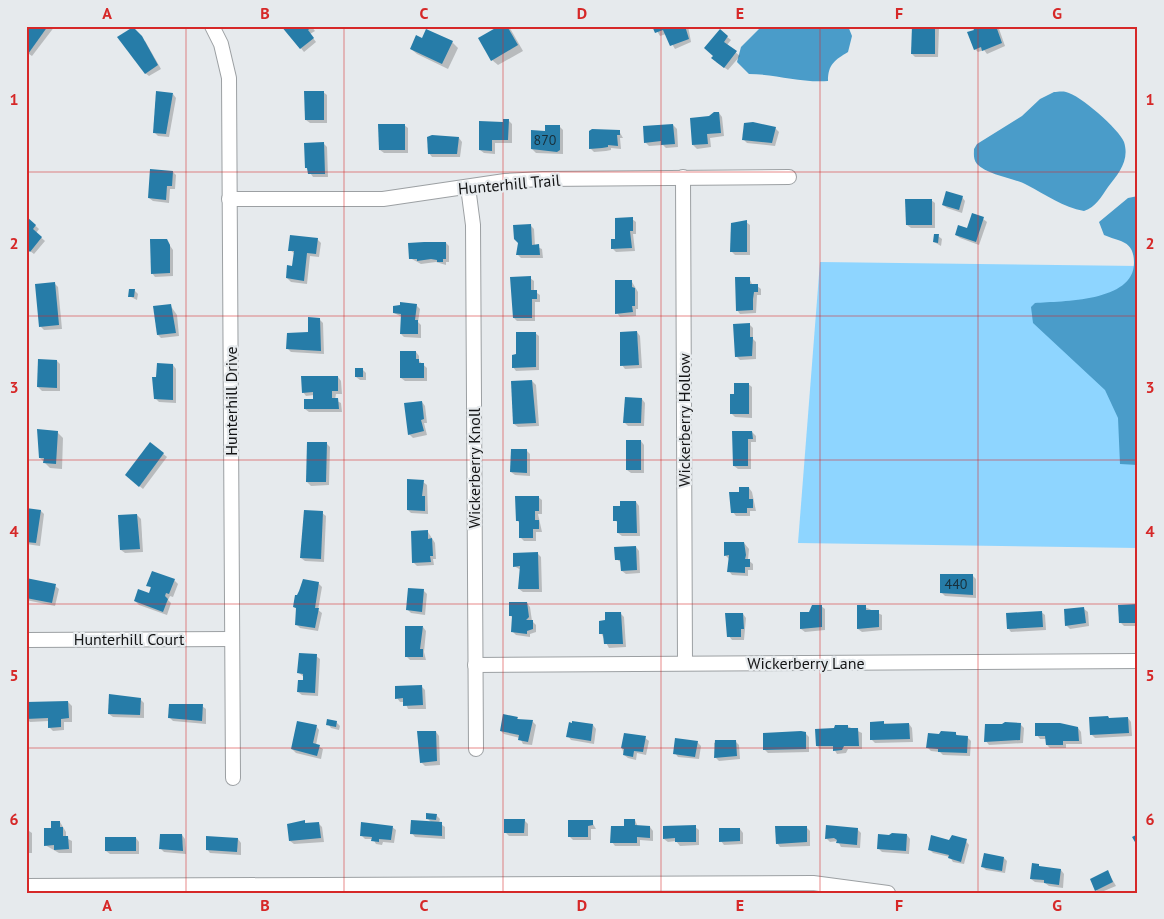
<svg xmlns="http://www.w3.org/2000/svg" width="1164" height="919" font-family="'PT Sans',sans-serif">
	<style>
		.green { fill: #8ed5ff }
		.water { fill: #4a9cc9 }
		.shadow { fill: #0003 }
		.building { fill: #267ca8 }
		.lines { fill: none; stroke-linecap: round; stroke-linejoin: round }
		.minor-casing { stroke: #9ca0a3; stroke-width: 16 }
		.minor { stroke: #fff; stroke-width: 14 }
		.grid { fill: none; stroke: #d62828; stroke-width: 1; stroke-opacity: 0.55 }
		.labels { text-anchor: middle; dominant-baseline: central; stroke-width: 4.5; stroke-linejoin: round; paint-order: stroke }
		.number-label { font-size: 14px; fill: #182f3a }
		.street-label { font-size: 16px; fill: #141516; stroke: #e6eaed }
		.neatline { fill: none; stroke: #d62828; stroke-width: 2 }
		.grid-label { font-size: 16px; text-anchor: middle; font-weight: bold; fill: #d62828 }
	</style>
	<rect width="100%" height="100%" fill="#e6eaed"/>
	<path class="green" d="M820,262L1138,266V548L798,543Z"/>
	<g class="water">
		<path d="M762,26H848L852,36L848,52C835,60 828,64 828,81C801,83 776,74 749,74L737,62L741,47Z"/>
		<path d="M1054,92C1057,92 1062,91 1066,92C1080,95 1119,129 1124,142C1130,161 1118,174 1108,187C1101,197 1096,207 1084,211C1063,207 1046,195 1027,185C1014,178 987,175 977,164C973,159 974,154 974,149L977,144L1022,116L1040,99Z"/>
		<path d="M1138,196V465L1120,464L1118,418L1105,390L1033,323L1031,307L1035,303C1062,301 1134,302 1134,263C1134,240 1120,242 1104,235L1099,222L1128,198Z"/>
	</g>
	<g class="shadow">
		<path d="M26,26H55L32,56L26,52Z"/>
		<path d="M283,26H311L315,31L310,34L316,42L304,52Z"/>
		<path d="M502,26H507L511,30L523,51L498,65L492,60Z"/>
		<path d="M654,26H688L691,42L675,49L666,34L660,36Z"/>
		<path d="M926,26L939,28L938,57H915L912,54Z"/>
		<path d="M974,26H998L1005,46L987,54L984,50L978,52L975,49Z"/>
		<path d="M720,31L731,40L727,45L740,56L728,70L716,62Z"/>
		<path d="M423,40L452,42L458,48L448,69L417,54L411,49Z"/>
		<path d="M145,41L161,69L149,76L145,73Z"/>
		<path d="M323,92L327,95V123H310L306,120Z"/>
		<path d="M173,94L176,98L169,137L158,136L154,132Z"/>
		<path d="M719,113L722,117L724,136L710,138L711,147L697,149L693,145L710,117Z"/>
		<path d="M508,120L512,124V143H495V154L484,153L480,150Z"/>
		<path d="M404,125L408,128V153H384L380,150Z"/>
		<path d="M673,125L677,129L678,147L666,148L663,145L649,146L645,142Z"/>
		<path d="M560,127L563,130V154L536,153L532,149Z"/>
		<path d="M775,128L779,132L775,146L747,143L743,139Z"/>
		<path d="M619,131L623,138H620L621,149L611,148V150L606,151L594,152L590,148Z"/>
		<path d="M459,138L462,142L460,157H432L429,153Z"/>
		<path d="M323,143L327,147L328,177H313L306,167Z"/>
		<path d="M173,172L176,175L175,189H170L169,203L153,201L149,198Z"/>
		<path d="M962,197L965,201L962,213L947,208L943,205Z"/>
		<path d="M931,200L935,203V228H911L907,225Z"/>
		<path d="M26,217L39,229L36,233L45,241L34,254L26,248Z"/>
		<path d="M632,219L636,222V234H633L635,251L616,252L612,248Z"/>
		<path d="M983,219L987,222L979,245L960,238L956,235Z"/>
		<path d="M746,222L750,225V255H735L732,252Z"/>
		<path d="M530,225L534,229L535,246L542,249L543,258H521L518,255Z"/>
		<path d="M938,236L942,239L941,246L934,242Z"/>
		<path d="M317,239L321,243L319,257L310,256L307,284L291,282L287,278L293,268L295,254L290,250Z"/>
		<path d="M166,240L173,250V276L155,277L152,273Z"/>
		<path d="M446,243L449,246V262H446V265L436,262L421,264L410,258Z"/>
		<path d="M530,278L534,281V291L540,295V302H535V321H517L514,318Z"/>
		<path d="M749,278L753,286H757L761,289V295H757L756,313L740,314L737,310Z"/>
		<path d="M632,282L638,292V309H636V316L620,317L617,313Z"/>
		<path d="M54,283L58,287L62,329L44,330L41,327Z"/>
		<path d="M134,290L138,294L137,300L129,296Z"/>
		<path d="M170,305L177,315L179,336L161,338L158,335Z"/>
		<path d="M416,305L420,309L418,322L421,325V338L404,337L401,334L402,317L394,313Z"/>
		<path d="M319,319L323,323L324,354L291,352L288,349L310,333Z"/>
		<path d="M749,324L753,328V339L756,342V359L740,360L736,356Z"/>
		<path d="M637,332L640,336L642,368L625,369L622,365Z"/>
		<path d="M535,333L539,336V370L516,371L513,367L517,356Z"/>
		<path d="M416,352L419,356V361L427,368V381H405L401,378Z"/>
		<path d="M57,361L60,364V391H42L38,387Z"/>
		<path d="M173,365L176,369V403L159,402L155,398L153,379Z"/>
		<path d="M363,370L366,373V380H360L356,377Z"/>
		<path d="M338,377L341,381L342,394H336L335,400L341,403L342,412H309L305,409L315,400L314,395L306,396L303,392Z"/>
		<path d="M532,381L536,385L539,426L518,427L514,424Z"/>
		<path d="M748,384L752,387V418L735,417L732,414L735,395Z"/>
		<path d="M642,399L645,403L644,426H628L624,422Z"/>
		<path d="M422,402L425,406L427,423H424L427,435L413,438L409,434Z"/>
		<path d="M57,432L63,438L62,469L50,468L40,458Z"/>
		<path d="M733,432H752L756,436V442H751V469H738L734,466Z"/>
		<path d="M641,441L644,445V473H631L627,470Z"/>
		<path d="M150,443L167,457L143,489L130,478Z"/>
		<path d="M326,443L330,447L329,485L311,486L307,482Z"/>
		<path d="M526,450L530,454V476L515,475L511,472Z"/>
		<path d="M423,482L427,485L428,514L411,513L408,510Z"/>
		<path d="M749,488L752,492L756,511H750V516H736L733,512L740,493Z"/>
		<path d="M538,497L542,500V514H538L542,532H536V541H524L520,537V524L517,520Z"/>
		<path d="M636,502L639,506L640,536H622L618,533L619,524L615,520L621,507Z"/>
		<path d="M26,509L41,511L44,514L40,546L26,544Z"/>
		<path d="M322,513L326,516L324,562L305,561L301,558Z"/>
		<path d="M137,515L141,519L143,552L125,553L121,550Z"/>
		<path d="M428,532L435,543L436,559H433L434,565L417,566L413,562Z"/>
		<path d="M744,543L749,549L748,560L753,564V570H748V576L732,575L729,571V559L725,555Z"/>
		<path d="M636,547L639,551L640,573L626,574L622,571V563L616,559Z"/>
		<path d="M538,554L541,557L542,592H523L519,589L521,570L514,566Z"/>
		<path d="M972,575L976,579V598L945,596L941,592Z"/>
		<path d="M26,579L55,586L59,589L55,606L26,600Z"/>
		<path d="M174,580L178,584L173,597L170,596L168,600L171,603L167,615L139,605L135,601L150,595L152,589L148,585Z"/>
		<path d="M318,583L322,587L318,610L322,613L318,631L300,628L296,624L297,609L294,607Z"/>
		<path d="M423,590L427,594L425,615L411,613L408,610Z"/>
		<path d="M527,603L530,607L532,621L536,625V632L530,634V637L516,635L512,631L513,618L511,616Z"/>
		<path d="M821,606L825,609V630L805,632L801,629V613H810Z"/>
		<path d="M1138,606V626H1124L1120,622Z"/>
		<path d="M865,607L882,615V630L862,632L858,629Z"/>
		<path d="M1084,609L1088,612L1089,626L1070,629L1066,625Z"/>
		<path d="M1041,612L1045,615L1046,630L1011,632L1008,628Z"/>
		<path d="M620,613L624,617L626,647L609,648L601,633Z"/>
		<path d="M743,614L746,618L744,640H732L729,636Z"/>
		<path d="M423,627L426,631L424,652L426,660H410L406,656Z"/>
		<path d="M316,656L320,659L318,696L302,695L298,692L304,677L299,673Z"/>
		<path d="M421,686L425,690L426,709H408L405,702H400L397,698Z"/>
		<path d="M140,699L144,703V718L113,717L109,714Z"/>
		<path d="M68,702L72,706V722H64V730L53,731L49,727V721L30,722L27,719Z"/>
		<path d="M202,706L206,709V724L173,721L170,718Z"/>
		<path d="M517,718L521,721H532L536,725L532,745L523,744L520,738L504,734L501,731Z"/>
		<path d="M1128,718L1131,722L1132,736L1095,738L1091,734L1109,719Z"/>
		<path d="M336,722L340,726L339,730L331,728L328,724Z"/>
		<path d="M871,723L909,724L912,728L913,742L875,743L871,739Z"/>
		<path d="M1020,724L1024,728L1023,743L989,745L986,741Z"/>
		<path d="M593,725L596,729L594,744L571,740L568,736Z"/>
		<path d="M316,726L319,730L316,745L323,749L321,759L296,753L292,749Z"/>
		<path d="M847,726L862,733V749H848L846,753L837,754L834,749H820L817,746L835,729Z"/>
		<path d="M1078,728L1081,732L1082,744H1066V748H1050L1047,745V739H1040L1037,735Z"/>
		<path d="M436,732L439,736L440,765L425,766L421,762Z"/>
		<path d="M806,734L809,737V752L768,753L764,749Z"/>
		<path d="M929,734H956L959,737H967L971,741L970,756L943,755L940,752L931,751L928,748Z"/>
		<path d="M645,738L649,741L646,755L637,753L636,760L628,758L624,755L622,748Z"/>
		<path d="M721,741H735L739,745L740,759L719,761L715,757L714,743Z"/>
		<path d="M697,742L701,746L699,759L678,757L675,753Z"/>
		<path d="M436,815L440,819L439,823L445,827V839L415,837L412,833L431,822L427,818Z"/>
		<path d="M524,820L528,824V836H509L505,832Z"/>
		<path d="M635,820L638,827H650L653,831V841L640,840V846H615L612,842Z"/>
		<path d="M60,822L66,832V838L72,841V853H59L45,845L53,829Z"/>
		<path d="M304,822L307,824L318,823L322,827L324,842L294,844L290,841Z"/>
		<path d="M592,822L596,829H591V840H573L569,836Z"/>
		<path d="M392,827L396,830L394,843L383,842L382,845L376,844L373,839H365L361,835Z"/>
		<path d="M695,827L699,830V845L680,846L676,841L668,842L664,839Z"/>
		<path d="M806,827L810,831V846L780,847L777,843Z"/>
		<path d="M26,829L32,833V853H26Z"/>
		<path d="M740,829L743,833V844L724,845L721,841Z"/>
		<path d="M857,829L861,833L860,848L841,847L838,841L830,842L826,838Z"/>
		<path d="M182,835L185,839L186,854L164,852L161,849Z"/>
		<path d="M907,835L910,839L909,854L882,852L878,848Z"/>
		<path d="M136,838L139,842V854H110L106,851Z"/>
		<path d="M238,839L241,843V855L210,853L207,849Z"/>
		<path d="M949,841H966L969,845L964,864L953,862L950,857L933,853L929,849Z"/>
		<path d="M1004,858L1007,861L1005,873L986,870L982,866Z"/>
		<path d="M1038,865L1041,868L1061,870L1064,874L1063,888L1049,886L1045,883L1035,882L1031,879Z"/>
		<path d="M1108,872L1116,886L1099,893L1096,890Z"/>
	</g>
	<g class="building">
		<path d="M26,26H48L28,54L26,53Z"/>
		<path d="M281,26H313L308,30L314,38L300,49Z"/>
		<path d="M499,26H507L518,45L491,61L478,38Z"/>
		<path d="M652,26H685L689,39L670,46L663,30L655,33Z"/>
		<path d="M912,26H935V54H911Z"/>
		<path d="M972,26H996L1002,43L982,51L981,47L974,50L967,32L974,30Z"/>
		<path d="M133,27L142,36L158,65L145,74L117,37Z"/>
		<path d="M426,29L453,41L442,64L410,49L416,35L422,38Z"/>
		<path d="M720,29L728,36L724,42L737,51L724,68L711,58L713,56L704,48Z"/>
		<path d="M156,91L173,93L166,134L153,133Z"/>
		<path d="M304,91H324V120H305Z"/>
		<path d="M714,112H719L721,133L707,134L708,144L692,145L690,118L709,116Z"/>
		<path d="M503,119H509L508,140H492V151L479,150V121L503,122Z"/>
		<path d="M753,122L776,127L772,143L742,140L744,123Z"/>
		<path d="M378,124H405V150H379Z"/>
		<path d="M673,124L675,144L661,145V141L644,143L643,126Z"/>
		<path d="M545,125H560V150L557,152L531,149V130L545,131Z"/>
		<path d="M592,129L620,130V135H617L618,146L608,145V147L602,148L589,149V131Z"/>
		<path d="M432,135L459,137L457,154H428L427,137Z"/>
		<path d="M324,142L325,174H308L307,168H305L304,143Z"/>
		<path d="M150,169L173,171L172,186H167L166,200L148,198Z"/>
		<path d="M946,191L963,196L959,210L942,205Z"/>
		<path d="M905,199H932V225H906Z"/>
		<path d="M972,213L984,217L976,242L955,235L958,225L967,228Z"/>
		<path d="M26,214L27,217L36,225L33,229L42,237L30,252L26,248Z"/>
		<path d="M633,217V231H630L632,248L611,249V239H615V218Z"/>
		<path d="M747,220V252H730L731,223Z"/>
		<path d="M531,224L532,245L539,244L540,255H516L518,243L514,239L513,225Z"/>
		<path d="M934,234H939L938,243L933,242Z"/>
		<path d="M290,235L318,238L316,254L307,253L304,281L286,278L287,265L292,266L294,251H288Z"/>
		<path d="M150,239H167L170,245V273L151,274Z"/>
		<path d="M424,242H446V259H443V262H437V260L431,259L417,261V259H409L408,243Z"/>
		<path d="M531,276V290H537V299H532V318H513L510,277Z"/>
		<path d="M735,277H750V284H758V292H754L753,299V310L736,311Z"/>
		<path d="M615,280H632V287L635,288V306H632L633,312L615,314Z"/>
		<path d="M55,282L59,325L39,327L35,284Z"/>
		<path d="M129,289H135L134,297H128Z"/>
		<path d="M400,302L417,304L415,320H418V334H400L401,314L393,313V306L400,305Z"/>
		<path d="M171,304L176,333L157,335L153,306Z"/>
		<path d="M308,317L320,318L321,351L286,349L287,333L308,332Z"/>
		<path d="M750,323V337H753L752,356L735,357L733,324Z"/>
		<path d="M637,331L639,365L620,366V332Z"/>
		<path d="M516,332H536V367L512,368V355L516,354Z"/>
		<path d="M400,351H416V359H419V363H424V378H400Z"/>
		<path d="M38,359L57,360V388L37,387Z"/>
		<path d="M157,363L173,364V400L154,399L152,377H156Z"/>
		<rect x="355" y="368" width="8" height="9"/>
		<path d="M301,376H338V391H332V398H338L339,409H304V399H313V392L302,393Z"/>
		<path d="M532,380L536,423L513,424L511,381Z"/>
		<path d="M734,383H749V414H730V394H734Z"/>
		<path d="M625,397L642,398L641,423H623Z"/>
		<path d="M422,401L424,419L421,420L424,431L408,435L404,403Z"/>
		<path d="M37,429L58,431L56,464L43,463L44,458H39Z"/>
		<path d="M732,431H752L753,439H748V466H733Z"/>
		<rect x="626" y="440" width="15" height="30"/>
		<path d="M150,442L164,453L139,487L125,475Z"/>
		<path d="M307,442H327L326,482H306Z"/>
		<path d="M511,449H527V473L510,472Z"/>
		<path d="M407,479L424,480L422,496H425V511L407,510Z"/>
		<path d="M739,487H749V499H753V508H747V513H731L729,492H739Z"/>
		<path d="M515,496H539V511H535V520H539V529H533V538H519V521H516Z"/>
		<path d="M620,501H636L637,533H617V521H613V506H620Z"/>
		<path d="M26,508L41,510L36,543L26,542Z"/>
		<path d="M304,510L323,511L321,559L300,558Z"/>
		<path d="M137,514L140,549L120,550L118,515Z"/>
		<path d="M428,530V539L432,538L433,556H430L431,562L412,563L411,531Z"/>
		<path d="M724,542H744L746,555L745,559H750V567H745V573L727,572L729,555L724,556Z"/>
		<path d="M636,546L637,570L621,571L620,560H615L614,547Z"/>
		<path d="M538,552L539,589H518L520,566L513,567V553Z"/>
		<path d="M152,571L175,579L169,594L166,593L165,596L168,599L163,612L134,601L138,589L149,593L151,587L146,586Z"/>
		<path d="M940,574H973V595L940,593Z"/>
		<path d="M26,578L56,584L52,603L26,598Z"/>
		<path d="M303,579L319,582L315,608H319L315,628L295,625L296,608L293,607L295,595H297L299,591Z"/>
		<path d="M408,588L424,589L422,612L406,610Z"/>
		<path d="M509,602H527L529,617L526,620H533V629L527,631V634L511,632L512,616H509Z"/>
		<path d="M1138,604V623H1119L1118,605Z"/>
		<path d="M812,605H822V627L800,629V612H809Z"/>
		<path d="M857,605H866V610H879V627L857,629Z"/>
		<path d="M1084,607L1086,623L1065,626L1064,609Z"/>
		<path d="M1042,611L1043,627L1007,629L1006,613Z"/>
		<path d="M605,612H621L623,644H604L603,634H599V621L605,620Z"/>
		<path d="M725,613H743L744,629H741V637H727Z"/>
		<path d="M405,626H423L420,649H423V657H405Z"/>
		<path d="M299,653L317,654L315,693L297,692L298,680H303V674L297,673Z"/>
		<path d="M422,685L423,705L403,706V698L395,699V686Z"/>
		<path d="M109,694L141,698L140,715L108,714Z"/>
		<path d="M68,701L69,718L61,719V727L48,728V718L26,719V702Z"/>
		<path d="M169,704H203L202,721L168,718Z"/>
		<path d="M503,714L518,717L517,719L533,720L528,742L518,740L519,735L500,731Z"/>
		<path d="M1108,716L1109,718L1128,717L1129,733L1090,735L1089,717Z"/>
		<path d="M327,719L337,721L336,727L326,725Z"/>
		<path d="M297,721L317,725L313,743L320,745L317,756L291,749Z"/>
		<path d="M572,721L593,724L591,741L566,737L569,722L572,723Z"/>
		<path d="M884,721V724L909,723L910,739L870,740V722Z"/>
		<path d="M1005,722L1021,723L1020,740L984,742L985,724H1002Z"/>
		<path d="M1035,723H1060L1078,727L1079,741H1063V745H1046L1045,736H1035Z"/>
		<path d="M835,725H848V728H858L859,746H844L842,750L833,751V746H816L815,729L834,728Z"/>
		<path d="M417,731H436L437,761L420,763Z"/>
		<path d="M801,731L806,732V749L763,750V733Z"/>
		<path d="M941,731L956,732V735L968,736L967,753L938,752V749L926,748L928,733L939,734Z"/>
		<path d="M624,733L646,736L643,752L634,751L633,757L623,755L624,749L621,748Z"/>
		<path d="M675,738L698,741L695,757L673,754Z"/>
		<path d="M715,740H736L737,756L714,758Z"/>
		<path d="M426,813L437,814L436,820L426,819Z"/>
		<path d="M504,819H525L524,833H504Z"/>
		<path d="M624,819H635V825L650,826V838L637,837V843H610L611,826H624Z"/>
		<path d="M305,820V823L319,822L321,838L289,841L287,824Z"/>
		<path d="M411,820L442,822V836L410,834Z"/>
		<path d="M568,820H593V825L588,826V837H568Z"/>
		<path d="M51,821H60V827H63V836H68L69,849L54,850V845L44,846V828H51Z"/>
		<path d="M361,822L393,826L391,840L379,839V842L371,841L372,837L360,836Z"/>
		<path d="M696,825V842H675V838L663,839V826Z"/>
		<path d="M826,825L858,828L857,845L836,843L837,840L834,838L825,839Z"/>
		<path d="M775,826H807V842L776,844Z"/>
		<rect x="26" y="828" width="3" height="22"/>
		<path d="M719,828H740V841L719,842Z"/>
		<path d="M892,833L907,834L906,851L877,849L878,834L889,835Z"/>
		<path d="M160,834H182L183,851L159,849Z"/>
		<path d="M1138,834V847L1132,837Z"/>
		<path d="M931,835L949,840L952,835L967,839L961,862L948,858L949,855L928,850Z"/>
		<path d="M206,836L238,838L237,852L206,850Z"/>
		<rect x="105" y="837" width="31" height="14"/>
		<path d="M984,853L1004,857L1002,871L981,867Z"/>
		<path d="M1032,863L1039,864V866L1061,869L1059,885L1044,883V880L1030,879Z"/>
		<path d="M1108,870L1113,882L1095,891L1090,879Z"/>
	</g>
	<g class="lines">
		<g class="minor-casing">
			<g id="minor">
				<path d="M212,26L221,44L229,78L233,778"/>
				<path d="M683,177L685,663"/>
				<path d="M468,187L473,225L476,749"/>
				<path d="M229,199H383L505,181L543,179L789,177"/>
				<path d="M26,640L232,639"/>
				<path d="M475,665L1138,661"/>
				<path d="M26,886L813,883L888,893"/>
			</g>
		</g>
		<use href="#minor" class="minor"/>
	</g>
	<path class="grid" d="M186,26V893M344,26V893M503,26V893M661,26V893M820,26V893M978,26V893M26,172H1138M26,316H1138M26,460H1138M26,604H1138M26,748H1138"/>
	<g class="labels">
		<g class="number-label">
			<text x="545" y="140">870</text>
			<text x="956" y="584">440</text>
		</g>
		<g class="street-label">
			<text transform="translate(509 184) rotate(-5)">Hunterhill Trail</text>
			<text transform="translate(231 401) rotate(-90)">Hunterhill Drive</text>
			<text transform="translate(684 420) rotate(-90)">Wickerberry Hollow</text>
			<text transform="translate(474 468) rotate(-90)">Wickerberry Knoll</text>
			<text x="129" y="639">Hunterhill Court</text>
			<text x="806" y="663">Wickerberry Lane</text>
		</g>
	</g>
	<rect width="1164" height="919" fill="none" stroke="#e6eaed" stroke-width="55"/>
	<rect x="28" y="28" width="1108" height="864" class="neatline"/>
	<g class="grid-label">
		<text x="107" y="19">A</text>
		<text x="265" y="19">B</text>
		<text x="424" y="19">C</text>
		<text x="582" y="19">D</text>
		<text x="740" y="19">E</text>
		<text x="899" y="19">F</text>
		<text x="1057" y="19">G</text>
		<text x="14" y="105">1</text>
		<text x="1150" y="105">1</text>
		<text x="14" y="249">2</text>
		<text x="1150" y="249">2</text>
		<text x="14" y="393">3</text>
		<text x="1150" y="393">3</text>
		<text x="14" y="537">4</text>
		<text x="1150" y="537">4</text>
		<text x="14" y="681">5</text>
		<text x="1150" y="681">5</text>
		<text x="14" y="825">6</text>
		<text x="1150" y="825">6</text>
		<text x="107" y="911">A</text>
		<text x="265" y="911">B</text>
		<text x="424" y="911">C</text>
		<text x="582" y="911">D</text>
		<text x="740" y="911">E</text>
		<text x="899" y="911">F</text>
		<text x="1057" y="911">G</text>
	</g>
</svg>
